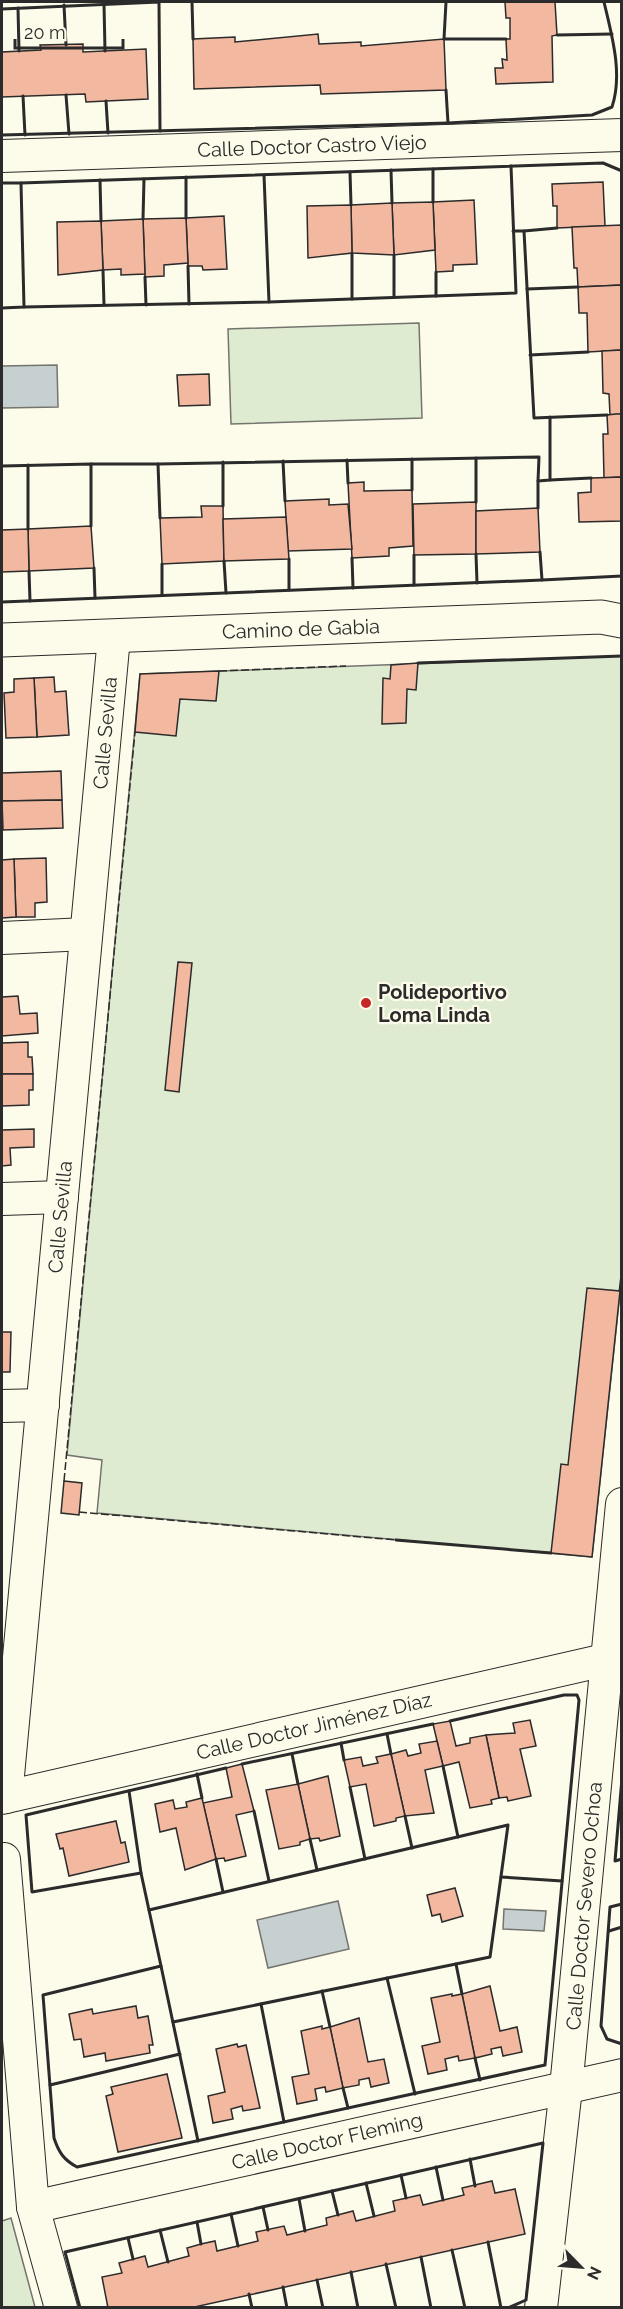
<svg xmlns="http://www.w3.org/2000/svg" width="623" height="2309" font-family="Raleway,sans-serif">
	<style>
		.green { fill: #deebd1; stroke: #74746e; stroke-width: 1.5 }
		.water { fill: #c7d0d0; stroke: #74746e; stroke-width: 1.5 }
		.building { fill: #f2b8a0; stroke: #2b2b2b; stroke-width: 1.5 }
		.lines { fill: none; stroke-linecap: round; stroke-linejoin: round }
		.minor-casing { stroke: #2b2b2b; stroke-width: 34 }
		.tertiary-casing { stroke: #2b2b2b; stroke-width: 35 }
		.minor { stroke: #fdfbea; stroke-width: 32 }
		.tertiary { stroke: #fdfbea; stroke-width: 33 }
		.fence { stroke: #2b2b2b; stroke-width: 1.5; stroke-dasharray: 8 3; stroke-linecap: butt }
		.wall { stroke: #2b2b2b; stroke-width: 3 }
		.poi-dot { fill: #c62828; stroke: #fdfbea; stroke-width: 2 }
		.labels { text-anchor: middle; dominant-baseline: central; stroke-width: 4.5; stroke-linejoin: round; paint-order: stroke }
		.street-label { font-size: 20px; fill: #2b2b2b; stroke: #fdfbea }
		.poi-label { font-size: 20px; font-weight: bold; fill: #2b2b2b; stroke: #fdfbea; text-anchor: start }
	</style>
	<rect width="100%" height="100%" fill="#fdfbea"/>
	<g class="green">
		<path d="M419,323L422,418L231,424L228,329Z"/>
		<path d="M621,656L622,1274L592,1557L97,1513L102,1460L67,1455L140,674Z"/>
		<path d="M11,2218L35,2307H2V2221Z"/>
	</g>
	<g class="water">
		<path d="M57,365L58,407L2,408V366Z"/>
		<path d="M338,1901L349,1949L268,1968L257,1920Z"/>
		<path d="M504,1909L546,1911L544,1931L503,1929Z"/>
	</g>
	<g class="building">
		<path d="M505,2H555L557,35L552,36L553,82L496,84L495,68H503L502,59L507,60L506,39H510V18H506Z"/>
		<path d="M318,34L319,44L361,42V46L444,39L446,90L321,94L320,85L194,89L193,39L235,37V42Z"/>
		<path d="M83,44V52L146,49L148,99L86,102L85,94L2,97V52L41,50L40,45Z"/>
		<path d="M603,182L605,226L557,228V206H553L552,184Z"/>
		<path d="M474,200L477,264L453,265V271L436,272L433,202Z"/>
		<path d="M433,202L435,250L394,255L392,203Z"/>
		<path d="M392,203L394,255L352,253L351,205Z"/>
		<path d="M351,205L352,253L308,258L307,206Z"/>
		<path d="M224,216L227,269L203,270L202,266H188L186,218Z"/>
		<path d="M186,218L188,263L164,265V276L145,277L143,219Z"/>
		<path d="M143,219L145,274L121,275V269L103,270L101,221Z"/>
		<path d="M101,221L103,270L58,275L57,222Z"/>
		<path d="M622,225V285L578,287L577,268H574L572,227Z"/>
		<path d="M622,285V350L588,352L587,313H579L578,287Z"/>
		<path d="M622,350V414L610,415L609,394L603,393L602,351Z"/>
		<path d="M209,374L210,405L179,406L177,375Z"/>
		<path d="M616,414H622V477L604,478L603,434H608L607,415Z"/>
		<path d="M622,477V521L579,522L578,493L591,492V478Z"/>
		<path d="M364,482V491L412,490L413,546L389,548V556L352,558L348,483Z"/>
		<path d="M329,499V505L348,504L352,549L288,551L285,501Z"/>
		<path d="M476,502V554L414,555L413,504Z"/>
		<path d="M201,506H223L224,561L162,564L160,518L202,517Z"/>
		<path d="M538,508L540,552L476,554V511Z"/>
		<path d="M286,517L289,559L224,561L223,519Z"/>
		<path d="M91,526L94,568L29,571L28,529Z"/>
		<path d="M28,529L29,571L2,572V530Z"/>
		<path d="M418,663L416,690L407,689L406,723L382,724L383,678L390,679L391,665Z"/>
		<path d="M219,671L216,701L180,699L176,736L135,732L140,674Z"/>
		<path d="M54,677L55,692L66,691L69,735L37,737L34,678Z"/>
		<path d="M34,678L37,737L6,738L4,693L14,692V679Z"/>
		<path d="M61,771L62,800L2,801V773Z"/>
		<path d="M62,800L63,828L3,830L2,801Z"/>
		<path d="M46,858L47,902L35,903V917H16L14,859Z"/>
		<path d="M14,859L16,917L2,918V860Z"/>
		<path d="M178,962L192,963L179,1092L165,1090Z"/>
		<path d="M18,996L20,1014L37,1013L38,1033L2,1036V997Z"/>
		<path d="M28,1042V1057H32L33,1074H2V1043Z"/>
		<path d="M2,1074H33V1090H29V1105L2,1106Z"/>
		<path d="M34,1129V1147L10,1148L11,1165L2,1166V1130Z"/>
		<path d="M587,1288L620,1291L592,1557L551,1553L561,1464L568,1465Z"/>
		<path d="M2,1332H11L10,1372H2Z"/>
		<path d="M64,1481L82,1483L79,1515L61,1513Z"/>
		<path d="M530,1720L536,1746L520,1749L531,1796L508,1801L507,1797L499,1798L486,1735L515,1733L513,1723Z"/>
		<path d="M450,1721L456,1746L470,1743V1738L486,1735L499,1798L491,1800L492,1804L470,1808L459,1762L443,1766L433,1724Z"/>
		<path d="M437,1741L443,1766L425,1770L434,1813L405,1816L391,1754L406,1750L408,1756L421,1753L419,1744Z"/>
		<path d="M391,1754L405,1816L396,1818V1821L374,1826L366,1784L350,1787L344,1760L361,1757L363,1766L378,1763L376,1757Z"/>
		<path d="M242,1764L254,1811L236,1815L246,1856L225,1861L224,1858L216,1859L203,1803L232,1797L226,1768Z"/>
		<path d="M328,1776L340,1836L320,1841L319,1838L310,1839L298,1784Z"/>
		<path d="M298,1784L310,1839L300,1842V1845L279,1849L266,1790Z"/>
		<path d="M202,1798L216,1859L185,1870L176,1828L160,1832L155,1804L173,1800L175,1809L187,1807L186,1802Z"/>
		<path d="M116,1821L121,1843L125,1842L129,1862L69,1876L63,1848L60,1849L56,1834Z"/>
		<path d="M455,1888L463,1916L442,1922L440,1914L432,1916L427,1895Z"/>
		<path d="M490,1986L500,2031L517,2027L522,2052L503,2056L501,2047L491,2049L492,2054L475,2058L462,1994Z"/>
		<path d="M452,1994V1996L462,1994L475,2058L459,2061L458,2056L445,2059L447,2070L428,2074L422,2046L440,2042L431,1998Z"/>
		<path d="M136,2006L138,2018L148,2016L153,2045H149L150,2053L106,2061L105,2053L84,2057L81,2039L74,2040L69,2014L92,2009L93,2014Z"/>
		<path d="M359,2018L368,2062L384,2059L389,2083L371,2087L369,2078L359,2080V2085L343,2088L330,2027Z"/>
		<path d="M322,2026V2029L330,2027L343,2088L326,2092L325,2087L315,2089L317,2100L297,2104L292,2077L309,2074L301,2031Z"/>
		<path d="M237,2044L238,2047L246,2045L260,2108L243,2111L242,2106L231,2109L233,2119L213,2123L208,2096L225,2092L216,2049Z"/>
		<path d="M167,2074L182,2138L118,2152L106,2096L113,2094L111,2087Z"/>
		<path d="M492,2181L495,2193L515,2189L525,2234L190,2308H108L102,2277L122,2273L119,2263L145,2256L148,2267L189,2256L187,2248L201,2244L215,2241L217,2251L258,2241L256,2232L284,2226L287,2235L327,2225L326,2218L353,2211L356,2221L395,2211L393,2201L420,2195L423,2205L464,2195L462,2188Z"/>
	</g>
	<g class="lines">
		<g class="minor-casing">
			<g id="minor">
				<path d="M2,156L622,135"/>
				<path d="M2,938L86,934"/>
				<path d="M2,1199L62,1197"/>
				<path d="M2,1406L43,1405"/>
				<path d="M6,1797L114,637"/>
				<path d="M2,1798L622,1656"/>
				<path d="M4,1859L33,2207L61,2308"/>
				<path d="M33,2207L622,2075"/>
				<path d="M541,2308L566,2088L622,1504"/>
			</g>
		</g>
		<g class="tertiary-casing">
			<path id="tertiary" d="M2,640L601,617L622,621"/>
		</g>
		<use href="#minor" class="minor"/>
		<use href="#tertiary" class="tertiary"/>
		<g class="fence">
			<path d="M219,671L346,666"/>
			<path d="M64,1481L135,732"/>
			<path d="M79,1512L396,1540"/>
		</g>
		<g class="wall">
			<path d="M192,2L193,39"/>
			<path d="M446,2L444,39H506"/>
			<path d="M104,4L105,51"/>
			<path d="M64,5L66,45"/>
			<path d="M18,8L19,51"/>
			<path d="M2,9L159,2L160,131"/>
			<path d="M557,35L612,34"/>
			<path d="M446,90L448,123L592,115L612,107C623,74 612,36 604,2"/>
			<path d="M66,95L69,134"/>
			<path d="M23,96L25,135"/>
			<path d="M106,101L108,133"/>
			<path d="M2,135L448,123"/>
			<path d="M391,170L392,203"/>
			<path d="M350,172L351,205"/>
			<path d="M186,177V218"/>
			<path d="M100,180L101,221"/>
			<path d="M2,183H21L24,307L2,308"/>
			<path d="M21,183L603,163L622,171"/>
			<path d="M433,202V169"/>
			<path d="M143,219L144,179"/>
			<path d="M513,231H524L534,418L607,415"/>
			<path d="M524,231L557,228"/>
			<path d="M352,253V299"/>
			<path d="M394,255V297"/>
			<path d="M188,266L189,304"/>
			<path d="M103,270L104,305"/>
			<path d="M436,272V296"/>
			<path d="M145,277L146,305"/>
			<path d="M527,289L578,287"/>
			<path d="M269,302L516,293L511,166"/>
			<path d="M24,307L269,302L264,175"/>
			<path d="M530,355L588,352"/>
			<path d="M412,459V490"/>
			<path d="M347,460L348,483"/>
			<path d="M283,461L285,501"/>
			<path d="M223,462V506"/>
			<path d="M91,464H158"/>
			<path d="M28,465V529"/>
			<path d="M2,466L91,464V526"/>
			<path d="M550,480L591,478"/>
			<path d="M476,502V458"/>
			<path d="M538,508V481L550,480V417"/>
			<path d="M160,518L158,464L539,457L538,481"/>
			<path d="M540,552L542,580L622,576"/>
			<path d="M476,554L477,583"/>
			<path d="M414,555V585"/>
			<path d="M352,558L353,588"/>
			<path d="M289,559V590"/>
			<path d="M224,561L226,593"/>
			<path d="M162,564V595"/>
			<path d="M94,568L95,598"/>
			<path d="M29,571L30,601"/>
			<path d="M2,602L542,580"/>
			<path d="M418,663L622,656"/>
			<path d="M620,1291L622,1274"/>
			<path d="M396,1540L551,1553"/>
			<path d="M387,1734L391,1754"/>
			<path d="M341,1743L344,1760"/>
			<path d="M292,1754L298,1784"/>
			<path d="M242,1764L433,1724"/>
			<path d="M443,1766L458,1837"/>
			<path d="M226,1768L26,1815L32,1892L141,1873L161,1966L43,1995L54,2138C59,2153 64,2160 77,2167L545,2065L579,1700L577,1695H564L450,1721"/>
			<path d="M197,1774L202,1798"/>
			<path d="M622,1778L615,1861L622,1859"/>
			<path d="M350,1787L365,1859"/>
			<path d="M129,1791L141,1873"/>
			<path d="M254,1811L269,1881"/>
			<path d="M405,1816L412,1848"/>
			<path d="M310,1839L317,1870"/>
			<path d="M216,1859L223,1892"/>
			<path d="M501,1877L562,1881"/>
			<path d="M622,1904L610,1907L601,2026L607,2039L622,2044"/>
			<path d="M149,1910L508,1825L490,1957L173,2022"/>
			<path d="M609,1931L622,1927"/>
			<path d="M456,1964L462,1994"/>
			<path d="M161,1966L198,2141"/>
			<path d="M387,1978L415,2094"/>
			<path d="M322,1991L330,2027"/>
			<path d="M261,2004L284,2122"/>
			<path d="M475,2058L480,2080"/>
			<path d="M50,2085L180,2054"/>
			<path d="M343,2088L348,2108"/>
			<path d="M470,2159L475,2186"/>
			<path d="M436,2167L443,2200"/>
			<path d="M401,2175L406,2198"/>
			<path d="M366,2183L374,2216"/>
			<path d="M332,2191L338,2215"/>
			<path d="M299,2199L305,2231"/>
			<path d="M263,2207L268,2230"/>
			<path d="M231,2214L238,2246"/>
			<path d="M197,2222L201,2244"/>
			<path d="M160,2230L168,2262"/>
			<path d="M128,2238L133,2259"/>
			<path d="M488,2242L501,2308"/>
			<path d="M452,2250L465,2308"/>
			<path d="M421,2257L431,2308"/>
			<path d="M386,2264L396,2308"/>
			<path d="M351,2272L358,2308"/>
			<path d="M317,2280L323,2308"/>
			<path d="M283,2287L287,2308"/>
			<path d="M249,2294L252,2308"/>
			<path d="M80,2308L65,2252L543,2143L526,2300L508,2308"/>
		</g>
	</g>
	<circle class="poi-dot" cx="366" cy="1003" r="6"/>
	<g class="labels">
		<g class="street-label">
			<text transform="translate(312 146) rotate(-2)">Calle Doctor Castro Viejo</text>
			<text transform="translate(301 629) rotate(-2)">Camino de Gabia</text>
			<text transform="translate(105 733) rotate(-85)">Calle Sevilla</text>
			<text transform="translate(60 1217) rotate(-85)">Calle Sevilla</text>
			<text transform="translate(314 1726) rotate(-13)">Calle Doctor Jiménez Díaz</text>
			<text transform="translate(584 1906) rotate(-85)">Calle Doctor Severo Ochoa</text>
			<text transform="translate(327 2141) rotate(-13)">Calle Doctor Fleming</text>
		</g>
		<g class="poi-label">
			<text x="378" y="992">Polideportivo<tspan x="378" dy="23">Loma Linda</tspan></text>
		</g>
	</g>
	<rect width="623" height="2309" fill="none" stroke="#2b2b2b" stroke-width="6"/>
	<g transform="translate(581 2267) rotate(115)" stroke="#fdfbea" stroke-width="4.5" paint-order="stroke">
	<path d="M0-4.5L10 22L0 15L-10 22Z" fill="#2b2b2b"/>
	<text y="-9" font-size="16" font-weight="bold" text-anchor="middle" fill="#2b2b2b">N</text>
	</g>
	<path d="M15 39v9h108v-9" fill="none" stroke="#2b2b2b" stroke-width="3"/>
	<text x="24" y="39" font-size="18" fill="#2b2b2b" stroke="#fdfbea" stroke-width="4.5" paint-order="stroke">20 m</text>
</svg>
